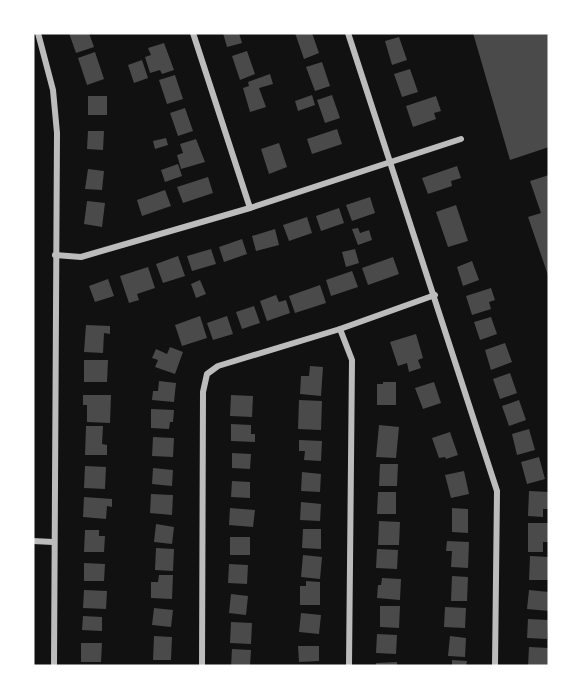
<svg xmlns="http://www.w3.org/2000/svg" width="582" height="699" font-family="Merriweather,serif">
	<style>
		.building { fill: #4a4a4a }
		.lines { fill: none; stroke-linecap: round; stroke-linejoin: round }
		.minor { stroke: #bcbcbc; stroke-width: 6 }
	</style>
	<rect width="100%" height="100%" fill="#111"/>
	<g class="building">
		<path d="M69,33H89L94,47L76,53Z"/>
		<path d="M223,33H239L242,43L227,47Z"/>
		<path d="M295,33H312L319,53L304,59Z"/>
		<path d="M473,33H549V147L510,160Z"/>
		<path d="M399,37L407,60L392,65L385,41Z"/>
		<path d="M164,43L174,70L162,74L160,70L150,73L145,57L151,55L148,48Z"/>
		<path d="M247,51L255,74L240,80L232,56Z"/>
		<path d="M95,52L104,79L87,85L78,58Z"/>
		<path d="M142,60L148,78L134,83L128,65Z"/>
		<path d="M322,62L330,86L315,91L306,67Z"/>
		<path d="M410,69L418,92L402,97L394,74Z"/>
		<path d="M270,74L273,84L259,88L266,107L250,112L243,88L249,86L248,82Z"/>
		<path d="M175,75L183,99L167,104L159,80Z"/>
		<path d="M312,95L315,105L298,111L295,101Z"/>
		<path d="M332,95L340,118L325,123L317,100Z"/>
		<rect x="88" y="96" width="19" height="19"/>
		<path d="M436,96L441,111L434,113L436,119L413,127L406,106Z"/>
		<path d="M185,108L193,131L178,136L170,113Z"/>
		<path d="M337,129L342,144L312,154L307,139Z"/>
		<path d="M88,131H104L103,150L87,149Z"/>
		<path d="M166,138L168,145L155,149L153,141Z"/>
		<path d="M196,139L205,162L181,169L177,155L183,153L180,144Z"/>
		<path d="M279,143L287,167L269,174L261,149Z"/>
		<path d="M178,164L182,176L165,182L161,170Z"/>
		<path d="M457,166L461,178L451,181L452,186L428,194L422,178Z"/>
		<path d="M88,169L104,171L102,190L85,189Z"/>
		<path d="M549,175V278L528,217L541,213L530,181Z"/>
		<path d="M208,177L213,193L183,203L177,187Z"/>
		<path d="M165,190L171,206L142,216L137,200Z"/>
		<path d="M370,197L375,213L352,221L346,205Z"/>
		<path d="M87,201L105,203L102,227L84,224Z"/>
		<path d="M456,205L468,241L448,247L436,212Z"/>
		<path d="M339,208L344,223L321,231L316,216Z"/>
		<path d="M307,217L312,233L289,241L283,225Z"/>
		<path d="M358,228L360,233L369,230L372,240L358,245L352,229Z"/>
		<path d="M275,229L279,245L256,251L252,236Z"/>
		<path d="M242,239L247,254L224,262L219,247Z"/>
		<path d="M211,249L216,264L192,271L187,256Z"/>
		<path d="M355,249L359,263L346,267L342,252Z"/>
		<path d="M178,256L185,276L163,283L156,264Z"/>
		<path d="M393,257L399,274L368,285L362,268Z"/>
		<path d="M472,261L479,280L463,286L457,267Z"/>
		<path d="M148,267L155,288L137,294L139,300L129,303L120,276Z"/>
		<path d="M352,271L358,287L331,296L326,280Z"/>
		<path d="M108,279L114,296L95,302L89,286Z"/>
		<path d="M200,280L206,294L196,298L191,284Z"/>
		<path d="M320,285L326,303L295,313L289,296Z"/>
		<path d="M491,288L495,300L489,302L491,309L472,315L466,296Z"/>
		<path d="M276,295L279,302L286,300L290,313L267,321L260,301Z"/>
		<path d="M254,306L260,323L242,329L236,312Z"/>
		<path d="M200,316L207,338L182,346L175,325Z"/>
		<path d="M227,316L233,334L213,340L207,323Z"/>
		<path d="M491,317L497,334L480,340L474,322Z"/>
		<path d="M86,325L110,326V334L104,333L103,353L84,352Z"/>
		<path d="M416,334L423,358L418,360L421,368L409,372L407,363L398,366L390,342Z"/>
		<path d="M505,343L512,362L491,370L485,350Z"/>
		<path d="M170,347L183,352L175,374L155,367L158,360L152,358L156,349L167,354Z"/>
		<path d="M84,360H108L107,382H84Z"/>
		<path d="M310,366L323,367L321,396L300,394L301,376H309Z"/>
		<path d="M510,373L517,393L500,399L493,379Z"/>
		<path d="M159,381L176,383L174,402L152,400L153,391H158Z"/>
		<path d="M383,382H396V405H377V384H383Z"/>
		<path d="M434,382L441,403L423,409L415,388Z"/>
		<path d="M83,395H111L110,423L87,422V405H83Z"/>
		<path d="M231,395L253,396L252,417L230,416Z"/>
		<path d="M299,400L322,401L321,430L298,429Z"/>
		<path d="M519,400L526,420L509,426L502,406Z"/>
		<path d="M151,409L174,410L173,422H170L169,429L151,428Z"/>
		<path d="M231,424L251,425V434H255V442L231,441Z"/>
		<path d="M379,425L399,427L396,458L376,457Z"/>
		<path d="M86,426H103L102,444L107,445V455H85Z"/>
		<path d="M529,429L535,450L517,455L512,434Z"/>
		<path d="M450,432L458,455L446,459L445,457L439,458L432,438Z"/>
		<path d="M153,437L174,438L173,457L152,456Z"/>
		<path d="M299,440L322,441L321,461L304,460L305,451H299Z"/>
		<path d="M232,453L251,454L250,469L232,468Z"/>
		<path d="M539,457L545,479L527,484L521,462Z"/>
		<path d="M380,464H398L397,486H379Z"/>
		<path d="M85,466L106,467L105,489L84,488Z"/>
		<path d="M153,468L173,470L172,486L152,484Z"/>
		<path d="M464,471L469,494L451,498L445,475Z"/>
		<path d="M302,472L321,474L320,492L301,491Z"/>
		<path d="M232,481L250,482V498L231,497Z"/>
		<path d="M529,491L549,492V509H543V517L528,516Z"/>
		<path d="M378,492H396V514H377Z"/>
		<path d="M151,494L173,495L172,515L150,513Z"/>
		<path d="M84,497L112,499V507L107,506L106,519L83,517Z"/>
		<path d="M301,502L321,504L320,521L300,520Z"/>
		<path d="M230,508L255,510L253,527L229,525Z"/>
		<path d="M452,508L468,509V533L452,532Z"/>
		<path d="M379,521L400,522L399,545H378Z"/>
		<path d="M528,523H549V542H543V552H528Z"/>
		<path d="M156,524L174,527L172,544L154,542Z"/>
		<path d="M303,529H321V549L302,548Z"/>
		<path d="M85,530H99V536H105L104,552H84Z"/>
		<rect x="230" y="537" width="20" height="18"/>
		<path d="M447,541L469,542L468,568L451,567L452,551H446Z"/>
		<path d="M156,548L174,549L173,571L155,570Z"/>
		<path d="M377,549L398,550L397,569L376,568Z"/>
		<path d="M303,555L322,557L320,579L301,577Z"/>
		<path d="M530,556L549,557L548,580H529Z"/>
		<path d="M84,563L105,564L104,581H84Z"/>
		<path d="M229,564L248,565L247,584L228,583Z"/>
		<path d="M159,575H173L172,599L151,598V582H158Z"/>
		<path d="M452,576L468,577L467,601H451Z"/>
		<path d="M382,578L401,579L400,600L377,598L378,585H381Z"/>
		<path d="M306,581L320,582V605H300V586H306Z"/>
		<path d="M84,590L107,591L106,609L83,608Z"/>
		<path d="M529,590L549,592V611L527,609Z"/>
		<path d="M231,594L248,596L246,615L229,613Z"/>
		<path d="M380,606H400L399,628L380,627Z"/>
		<path d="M445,607L466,608L465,628L444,627Z"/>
		<path d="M154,608L173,610L171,627L152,625Z"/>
		<path d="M301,613L321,615L319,634L299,632Z"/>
		<path d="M83,616L102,617V631L82,630Z"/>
		<path d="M528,619L548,620L547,639L527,638Z"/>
		<path d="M231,622L252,623L251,644L230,643Z"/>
		<path d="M377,634L397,635L396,654L376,653Z"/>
		<path d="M154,636L172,637L171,660H153Z"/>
		<path d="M450,636L466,638L465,657L448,656Z"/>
		<path d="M81,643H102L101,662H81Z"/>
		<path d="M298,646H319V661L299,662Z"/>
		<path d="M529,647L549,648L548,666H528Z"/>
		<path d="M232,649L251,650L250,666H231Z"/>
		<path d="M452,660L467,661L466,666H452Z"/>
		<path d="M397,662V666H376V663Z"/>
	</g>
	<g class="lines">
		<g class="minor">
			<path d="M38,33L53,90L57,133L54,666"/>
			<path d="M193,33L250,208"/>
			<path d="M348,33L497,491L495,666"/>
			<path d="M55,255L81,257L250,208L461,139"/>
			<path d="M340,329L352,360L349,666"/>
			<path d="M33,541L53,542"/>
			<path d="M202,666L203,392L207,374L218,366L340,329L435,295"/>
		</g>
	</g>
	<rect width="582" height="699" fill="none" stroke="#ffffff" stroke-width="69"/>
</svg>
